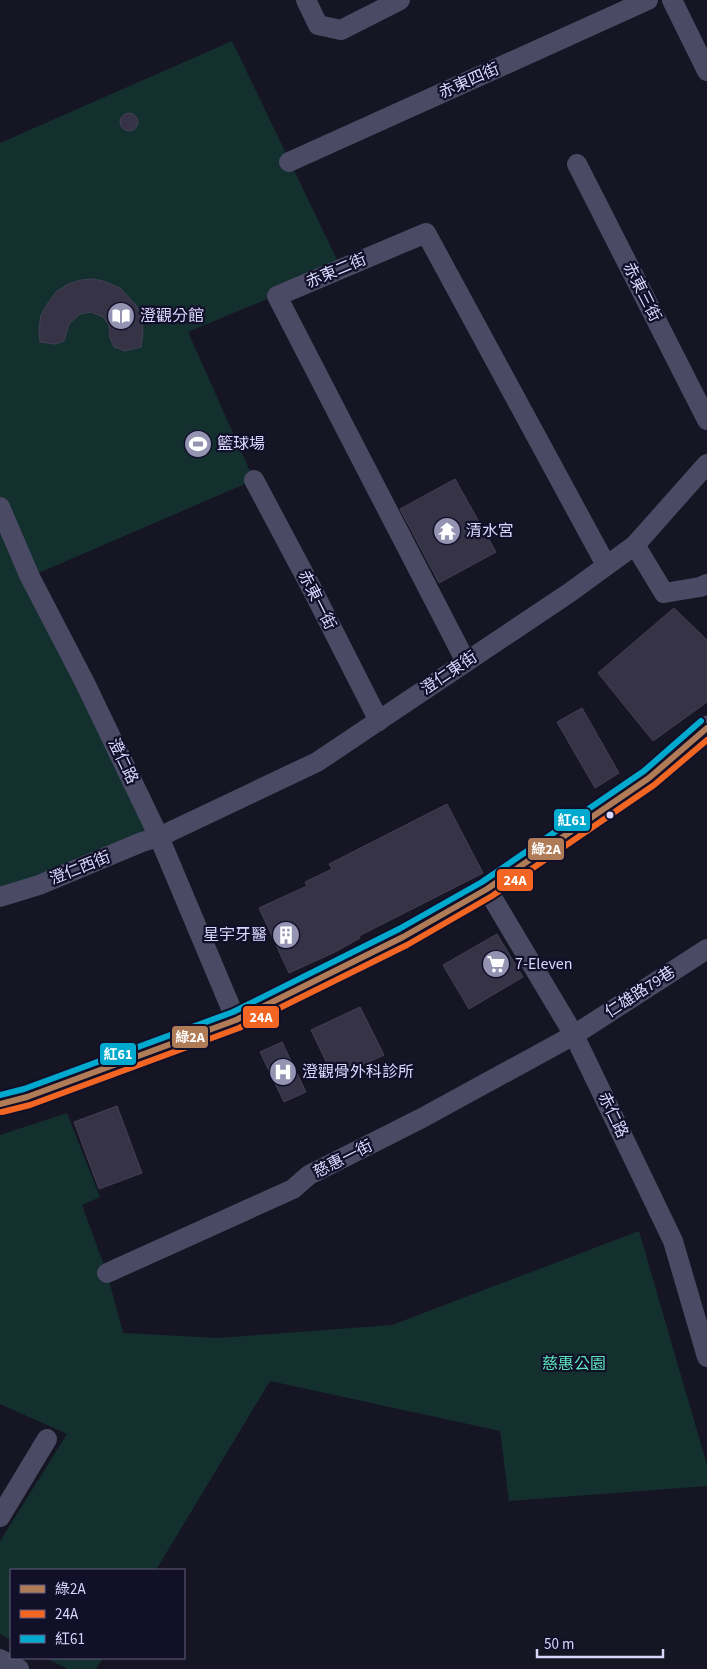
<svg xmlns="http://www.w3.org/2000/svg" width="707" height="1669" font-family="'Source Sans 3','Noto Sans TC',sans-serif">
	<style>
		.green { fill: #13302f }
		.building { fill: #353345; stroke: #434057 }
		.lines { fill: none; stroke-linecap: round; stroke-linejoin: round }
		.minor { stroke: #4a4a64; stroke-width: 20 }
		.tertiary { stroke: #4a4a64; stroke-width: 25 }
		.bus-1-casing { stroke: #120f29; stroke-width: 10 }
		.bus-2-casing { stroke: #120f29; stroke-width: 10 }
		.bus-3-casing { stroke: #120f29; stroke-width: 10 }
		.bus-1 { stroke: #b07c57; stroke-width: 6 }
		.bus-2 { stroke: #f26522; stroke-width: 6 }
		.bus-3 { stroke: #00a9ce; stroke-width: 6 }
		.bus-dot { fill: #dad7ff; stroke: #120f29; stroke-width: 2 }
		.labels { text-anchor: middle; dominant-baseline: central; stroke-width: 4.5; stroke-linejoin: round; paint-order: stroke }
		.street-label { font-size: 16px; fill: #dad7ff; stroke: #120f29 }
		.poi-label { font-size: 16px; fill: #dad7ff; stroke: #120f29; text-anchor: start }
		.park-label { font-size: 16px; fill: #5de6be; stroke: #120f29 }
		.line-badge { stroke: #120f29; stroke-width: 2 }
		.badge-label { font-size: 14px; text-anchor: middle; font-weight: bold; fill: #fff }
	</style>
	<rect width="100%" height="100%" fill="#161523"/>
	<g class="green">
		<path d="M232,41L341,268L188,332L254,480L34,575L159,837L0,897V143Z"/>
		<path d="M67,1113L100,1197L82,1205L107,1273L123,1333L218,1338L392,1325L639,1231L707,1465V1486L509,1501L500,1431L270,1381L156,1570H11V1640L0,1634V1541L67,1434L0,1404V1135Z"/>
		<path d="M46,1658H103L96,1669H68Z"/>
	</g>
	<g class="building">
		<circle cx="129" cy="122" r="9"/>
		<path d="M94,279L103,281L120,288L136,305L142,319L143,332L141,347L125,351L114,347L110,338L109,325L103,317L91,312L80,314L69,324L64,341L55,344L40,342L39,329L41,315L48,303L56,292L68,284L81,280Z"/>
		<path d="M455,479L496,552L439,583L400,509Z"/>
		<path d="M674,608L707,640V702L653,741L598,673Z"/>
		<path d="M582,708L619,773L595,788L557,722Z"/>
		<path d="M447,804L483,873L359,936L360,938L335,952L289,973L259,908L307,886L305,882L332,869L329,864Z"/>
		<path d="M497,934L523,977L469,1009L443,965Z"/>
		<path d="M360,1007L384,1055L334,1078L311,1030Z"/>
		<path d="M282,1042L306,1092L284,1102L260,1052Z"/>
		<path d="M117,1106L142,1173L99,1189L74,1122Z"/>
	</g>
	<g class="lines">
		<g class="minor">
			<path d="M306,0L318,25L341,30L400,0"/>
			<path d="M672,0L707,71"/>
			<path d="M289,162L648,0"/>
			<path d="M577,164L707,420"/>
			<path d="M254,480L312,589L379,721"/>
			<path d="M0,507L30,577L85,683L159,837L236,1020"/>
			<path d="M635,545L664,593L700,587L707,584"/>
			<path d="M466,662L277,296L426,233L606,565"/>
			<path d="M487,889L574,1035L673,1241L707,1357"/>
			<path d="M0,897L39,885L142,842L159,837L317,762L569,593L635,545L707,464"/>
			<path d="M107,1273L293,1189L309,1175L422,1118L574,1035L707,949"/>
			<path d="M0,1517L47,1439"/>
			<path d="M0,1659L19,1669"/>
		</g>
		<path class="tertiary" d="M0,1104L27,1097L236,1020L403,937L487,889L649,778L707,728"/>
		<g class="bus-1-casing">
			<path id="bus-1" d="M0,1104L27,1097L236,1020L403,937L487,889L649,778L707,728"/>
		</g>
		<g class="bus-2-casing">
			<path id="bus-2" d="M2,1112L30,1105L239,1028L407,945L492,896L654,785L707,740"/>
		</g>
		<g class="bus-3-casing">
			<path id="bus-3" d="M0,1095L24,1089L233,1012L399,929L482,882L644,771L701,721"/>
		</g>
		<use href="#bus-1" class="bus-1"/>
		<use href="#bus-2" class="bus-2"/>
		<use href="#bus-3" class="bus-3"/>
	</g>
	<defs>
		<g id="library-disc" transform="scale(1.4375)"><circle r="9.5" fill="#9593b2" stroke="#120f29"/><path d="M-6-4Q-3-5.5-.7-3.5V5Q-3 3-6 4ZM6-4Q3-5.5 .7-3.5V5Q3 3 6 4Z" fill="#fff"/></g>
		<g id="stadium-disc" transform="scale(1.4375)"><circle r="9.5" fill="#9593b2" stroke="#120f29"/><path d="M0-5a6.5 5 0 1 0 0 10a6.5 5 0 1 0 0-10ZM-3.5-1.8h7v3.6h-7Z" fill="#fff"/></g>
		<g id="temple-disc" transform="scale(1.4375)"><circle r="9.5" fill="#9593b2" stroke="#120f29"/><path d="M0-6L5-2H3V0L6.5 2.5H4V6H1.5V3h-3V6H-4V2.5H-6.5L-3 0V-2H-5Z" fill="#fff"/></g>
		<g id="building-disc" transform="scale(1.4375)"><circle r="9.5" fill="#9593b2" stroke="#120f29"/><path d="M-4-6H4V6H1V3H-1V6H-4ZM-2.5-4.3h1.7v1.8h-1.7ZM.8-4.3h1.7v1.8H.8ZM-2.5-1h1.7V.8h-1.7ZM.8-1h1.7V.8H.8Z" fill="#fff"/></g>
		<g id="supermarket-disc" transform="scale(1.4375)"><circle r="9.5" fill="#9593b2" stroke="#120f29"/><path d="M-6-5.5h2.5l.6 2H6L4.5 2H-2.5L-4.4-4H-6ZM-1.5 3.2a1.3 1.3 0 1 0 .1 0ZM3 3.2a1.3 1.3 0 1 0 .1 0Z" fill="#fff"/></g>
		<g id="hospital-disc" transform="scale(1.4375)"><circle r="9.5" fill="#9593b2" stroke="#120f29"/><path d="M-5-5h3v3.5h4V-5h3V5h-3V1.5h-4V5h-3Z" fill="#fff"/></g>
	</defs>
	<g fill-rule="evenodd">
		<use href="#library-disc" x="121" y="316"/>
		<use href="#stadium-disc" x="198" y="444"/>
		<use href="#temple-disc" x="447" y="531"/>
		<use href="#building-disc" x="286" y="935"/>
		<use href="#supermarket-disc" x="496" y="964"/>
		<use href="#hospital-disc" x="283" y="1072"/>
	</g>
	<circle class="bus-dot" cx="610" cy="815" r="4.5"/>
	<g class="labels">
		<g class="street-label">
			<text transform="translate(469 81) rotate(-24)">赤東四街</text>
			<text transform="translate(336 271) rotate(-23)">赤東二街</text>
			<text transform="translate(642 292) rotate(63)">赤東三街</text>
			<text transform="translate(317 600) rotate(63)">赤東一街</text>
			<text transform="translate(449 673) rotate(-34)">澄仁東街</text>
			<text transform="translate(123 761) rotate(64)">澄仁路</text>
			<text transform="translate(80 868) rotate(-22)">澄仁西街</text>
			<text transform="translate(640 992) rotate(-33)">仁雄路79巷</text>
			<text transform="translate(613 1115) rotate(64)">赤仁路</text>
			<text transform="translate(343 1159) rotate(-27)">慈惠一街</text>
		</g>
		<g class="poi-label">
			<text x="140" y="316">澄觀分館</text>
			<text x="217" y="444">籃球場</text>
			<text x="466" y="531">清水宮</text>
			<text x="267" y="935" text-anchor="end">星宇牙醫</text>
			<text x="515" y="964">7-Eleven</text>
			<text x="302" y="1072">澄觀骨外科診所</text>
		</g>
		<g class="park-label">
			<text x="574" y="1364">慈惠公園</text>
		</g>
	</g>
	<g class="line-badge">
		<rect x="553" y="808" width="38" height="24" rx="5" fill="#00a9ce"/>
		<rect x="527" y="837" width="38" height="24" rx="5" fill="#b07c57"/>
		<rect x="496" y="868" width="38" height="24" rx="5" fill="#f26522"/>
		<rect x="242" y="1005" width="38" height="24" rx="5" fill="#f26522"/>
		<rect x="171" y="1025" width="38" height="24" rx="5" fill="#b07c57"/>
		<rect x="99" y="1042" width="38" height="24" rx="5" fill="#00a9ce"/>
	</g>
	<g class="badge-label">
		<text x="572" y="825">紅61</text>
		<text x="546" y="854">綠2A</text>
		<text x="515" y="885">24A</text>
		<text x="261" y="1022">24A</text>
		<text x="190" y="1042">綠2A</text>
		<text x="118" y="1059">紅61</text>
	</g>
	<rect x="10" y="1569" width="175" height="90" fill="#120f29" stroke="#625f7f"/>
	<rect x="20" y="1585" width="25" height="8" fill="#b07c57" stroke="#625f7f"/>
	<text x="55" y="1594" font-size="15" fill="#dad7ff">綠2A</text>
	<rect x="20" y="1610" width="25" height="8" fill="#f26522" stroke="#625f7f"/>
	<text x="55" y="1619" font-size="15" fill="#dad7ff">24A</text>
	<rect x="20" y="1635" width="25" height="8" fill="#00a9ce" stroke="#625f7f"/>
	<text x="55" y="1644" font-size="15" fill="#dad7ff">紅61</text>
	<path d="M537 1649v8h126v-8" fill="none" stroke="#dad7ff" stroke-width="2.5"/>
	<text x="544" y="1649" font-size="15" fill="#dad7ff" stroke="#120f29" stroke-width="4" paint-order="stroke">50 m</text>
</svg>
